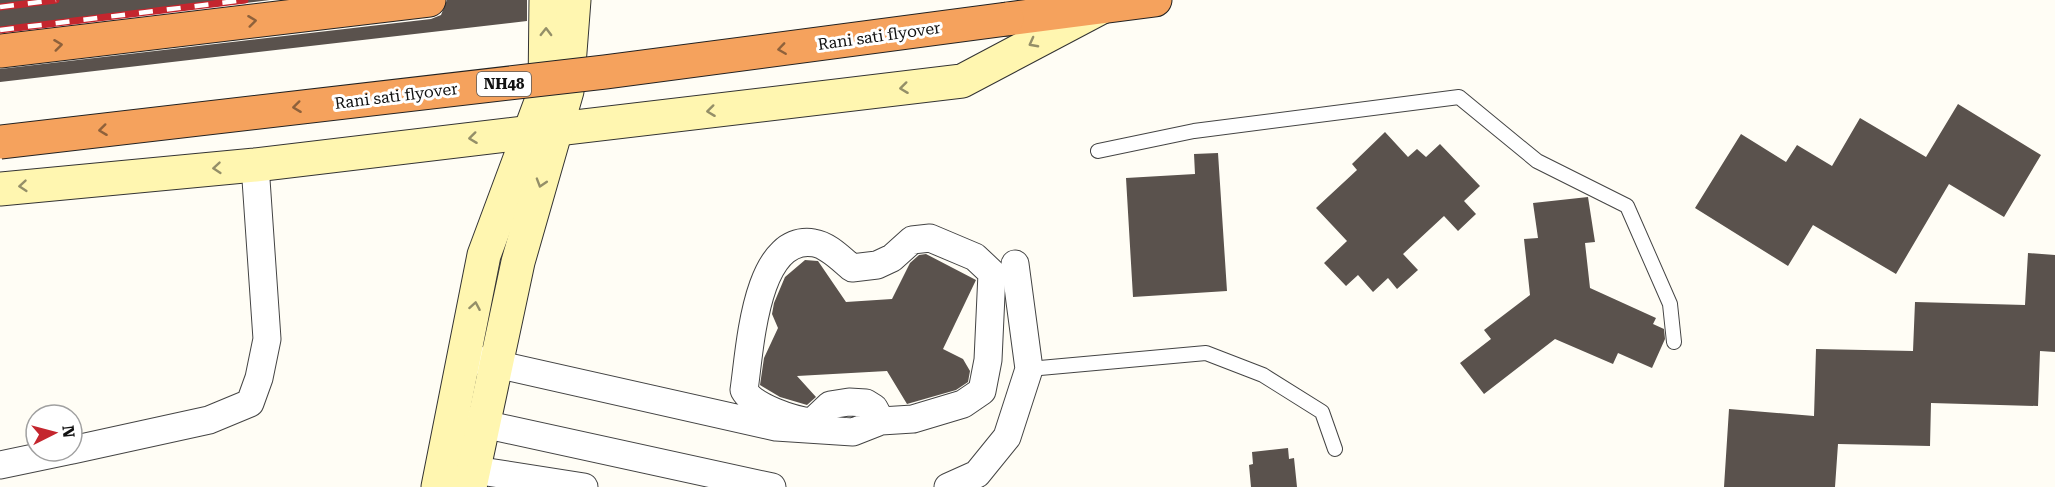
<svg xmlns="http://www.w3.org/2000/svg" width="2055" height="487" font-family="'Roboto Serif',serif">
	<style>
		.building { fill: #5a524d }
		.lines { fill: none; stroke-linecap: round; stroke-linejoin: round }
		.lane-casing { stroke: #444; stroke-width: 16 }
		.street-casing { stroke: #444; stroke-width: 29 }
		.secondary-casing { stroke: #333; stroke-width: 35 }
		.highway-casing { stroke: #222; stroke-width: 35 }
		.lane { stroke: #fff; stroke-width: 14 }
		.street { stroke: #fff; stroke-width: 27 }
		.secondary { stroke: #fff6b0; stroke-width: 33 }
		.highway { stroke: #f5a25d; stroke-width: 33 }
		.rail-casing { stroke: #c4262e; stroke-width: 7 }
		.rail { stroke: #fff; stroke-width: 4.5; stroke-dasharray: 14; stroke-linecap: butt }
		.highway-bridge-casing { stroke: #222; stroke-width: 35; stroke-linecap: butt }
		.highway-bridge { stroke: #f5a25d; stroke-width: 33 }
		.oneway { stroke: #8e613b }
		.oneway2 { stroke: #948f68 }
		.labels { text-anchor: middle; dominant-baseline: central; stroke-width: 6; stroke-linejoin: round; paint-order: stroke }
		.shield { fill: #fff; stroke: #585858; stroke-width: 1.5 }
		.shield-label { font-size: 15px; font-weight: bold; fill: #111 }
		.street-label { font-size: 16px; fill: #111; stroke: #fff }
	</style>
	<rect width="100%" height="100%" fill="#fffdf5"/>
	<g class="building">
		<path d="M0,0H270L0,32Z"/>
		<path d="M447,0H527V21L0,82V69L431,19L441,15Z"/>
		<path d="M1958,104L2041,155L2004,217L1949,184L1896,274L1813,225L1788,266L1695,208L1741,134L1786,162L1797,145L1832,166L1860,118L1926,157Z"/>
		<path d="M1385,132L1408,157L1417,149L1426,157L1440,144L1480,186L1464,201L1476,214L1458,231L1444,216L1403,254L1418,270L1397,289L1388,278L1373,292L1358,275L1346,286L1324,263L1347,241L1316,208L1357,170L1352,164Z"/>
		<path d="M1218,153L1227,291L1133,297L1126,178L1195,174L1194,154Z"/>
		<path d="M1588,197L1595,242L1585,243L1590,288L1656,318L1653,324L1664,329L1665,339L1652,368L1618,353L1613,364L1555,339L1484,394L1460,363L1491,339L1484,330L1530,295L1524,239L1538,238L1533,203Z"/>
		<path d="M2028,253L2055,255V352L2040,351L2038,406L1931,403L1930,446L1838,444L1835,487H1724L1729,409L1814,416L1816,349L1913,351L1915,302L2025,305Z"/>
		<path d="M926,254L976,280L943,349L963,359L970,371L968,382L956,390L907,404L887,371L797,376L816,397L807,405L780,397L760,385L764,358L778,328L772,314L774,303L785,277L805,260L818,261L846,302L892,299L910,263L919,255Z"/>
		<path d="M1288,448L1289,459L1294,458L1297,487H1251L1249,465L1253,464L1252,452Z"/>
	</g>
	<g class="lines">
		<g class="lane-casing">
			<g id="lane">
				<path d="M1098,151L1194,131L1459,97L1537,161L1627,206L1670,304L1674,342"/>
				<path d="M1029,369L1206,353L1263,375L1322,412L1335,449"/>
			</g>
		</g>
		<g class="street-casing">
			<g id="street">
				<path d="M478,360L776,427L853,432L881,421L913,419L963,404L982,391L988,360L992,273L975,257L930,238L912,240L892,258L877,265L852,268C842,260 828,245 814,243C755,233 750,351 744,390C753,407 793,420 812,422L830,405L849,402L866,403L874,408L881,421"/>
				<path d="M465,420L772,487"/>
				<path d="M72,450L209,420L250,403L259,378L267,339L255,165"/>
				<path d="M0,465L67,451"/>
				<path d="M455,467L584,487"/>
				<path d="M948,487L977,474L1007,437L1029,369L1015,264"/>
			</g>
		</g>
		<g class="secondary-casing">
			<g id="secondary">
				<path d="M0,189L255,165L962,81L1102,7"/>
				<path d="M438,487L484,255L545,91L546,0"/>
				<path d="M470,487L518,262L567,91L574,0"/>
			</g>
		</g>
		<g class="highway-casing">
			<g id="highway">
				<path d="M1007,19L1155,0"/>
				<path d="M0,51L429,0"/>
			</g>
		</g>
		<use href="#lane" class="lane"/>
		<use href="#street" class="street"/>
		<use href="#secondary" class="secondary"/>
		<use href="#highway" class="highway"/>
		<g class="rail-casing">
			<g id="rail">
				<path d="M0,7L56,0"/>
				<path d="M0,30L245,0"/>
			</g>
		</g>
		<use href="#rail" class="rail"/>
		<g class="highway-bridge-casing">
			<path id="highway-bridge" d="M0,142L605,72L1007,19"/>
		</g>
		<use href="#highway-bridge" class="highway-bridge"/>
	</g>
	<defs><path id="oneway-chevron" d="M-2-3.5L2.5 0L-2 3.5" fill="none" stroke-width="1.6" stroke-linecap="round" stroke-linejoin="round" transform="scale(1.5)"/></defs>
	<g class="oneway">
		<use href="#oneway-chevron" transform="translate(252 21) rotate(-7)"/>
		<use href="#oneway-chevron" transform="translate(58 45) rotate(-7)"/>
		<use href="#oneway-chevron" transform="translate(782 49) rotate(172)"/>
		<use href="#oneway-chevron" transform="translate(297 107) rotate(173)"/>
		<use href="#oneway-chevron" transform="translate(103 130) rotate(173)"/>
	</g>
	<g class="oneway2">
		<use href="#oneway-chevron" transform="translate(546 32) rotate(-89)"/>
		<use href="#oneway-chevron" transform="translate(1033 43) rotate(152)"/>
		<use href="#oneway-chevron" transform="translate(904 88) rotate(173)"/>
		<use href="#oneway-chevron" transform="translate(711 111) rotate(173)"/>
		<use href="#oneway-chevron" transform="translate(473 138) rotate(173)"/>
		<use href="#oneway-chevron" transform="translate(217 168) rotate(175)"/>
		<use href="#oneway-chevron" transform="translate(541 183) rotate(107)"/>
		<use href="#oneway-chevron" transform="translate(23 186) rotate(175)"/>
		<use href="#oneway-chevron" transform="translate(475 306) rotate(-80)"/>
	</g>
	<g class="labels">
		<rect class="shield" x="477" y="72" width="54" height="24" rx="4.5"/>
		<g class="shield-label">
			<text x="504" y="84">NH48</text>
		</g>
		<g class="street-label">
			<text transform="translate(879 36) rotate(-8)">Rani sati flyover</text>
			<text transform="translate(396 96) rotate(-7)">Rani sati flyover</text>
		</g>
	</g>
	<g transform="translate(54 433) rotate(84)"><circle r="28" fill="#ffffff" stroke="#a0a0a0" stroke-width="1.5"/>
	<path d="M0-4.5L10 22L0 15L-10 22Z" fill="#c4262e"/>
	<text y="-9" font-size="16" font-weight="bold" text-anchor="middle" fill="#111111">N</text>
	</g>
</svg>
